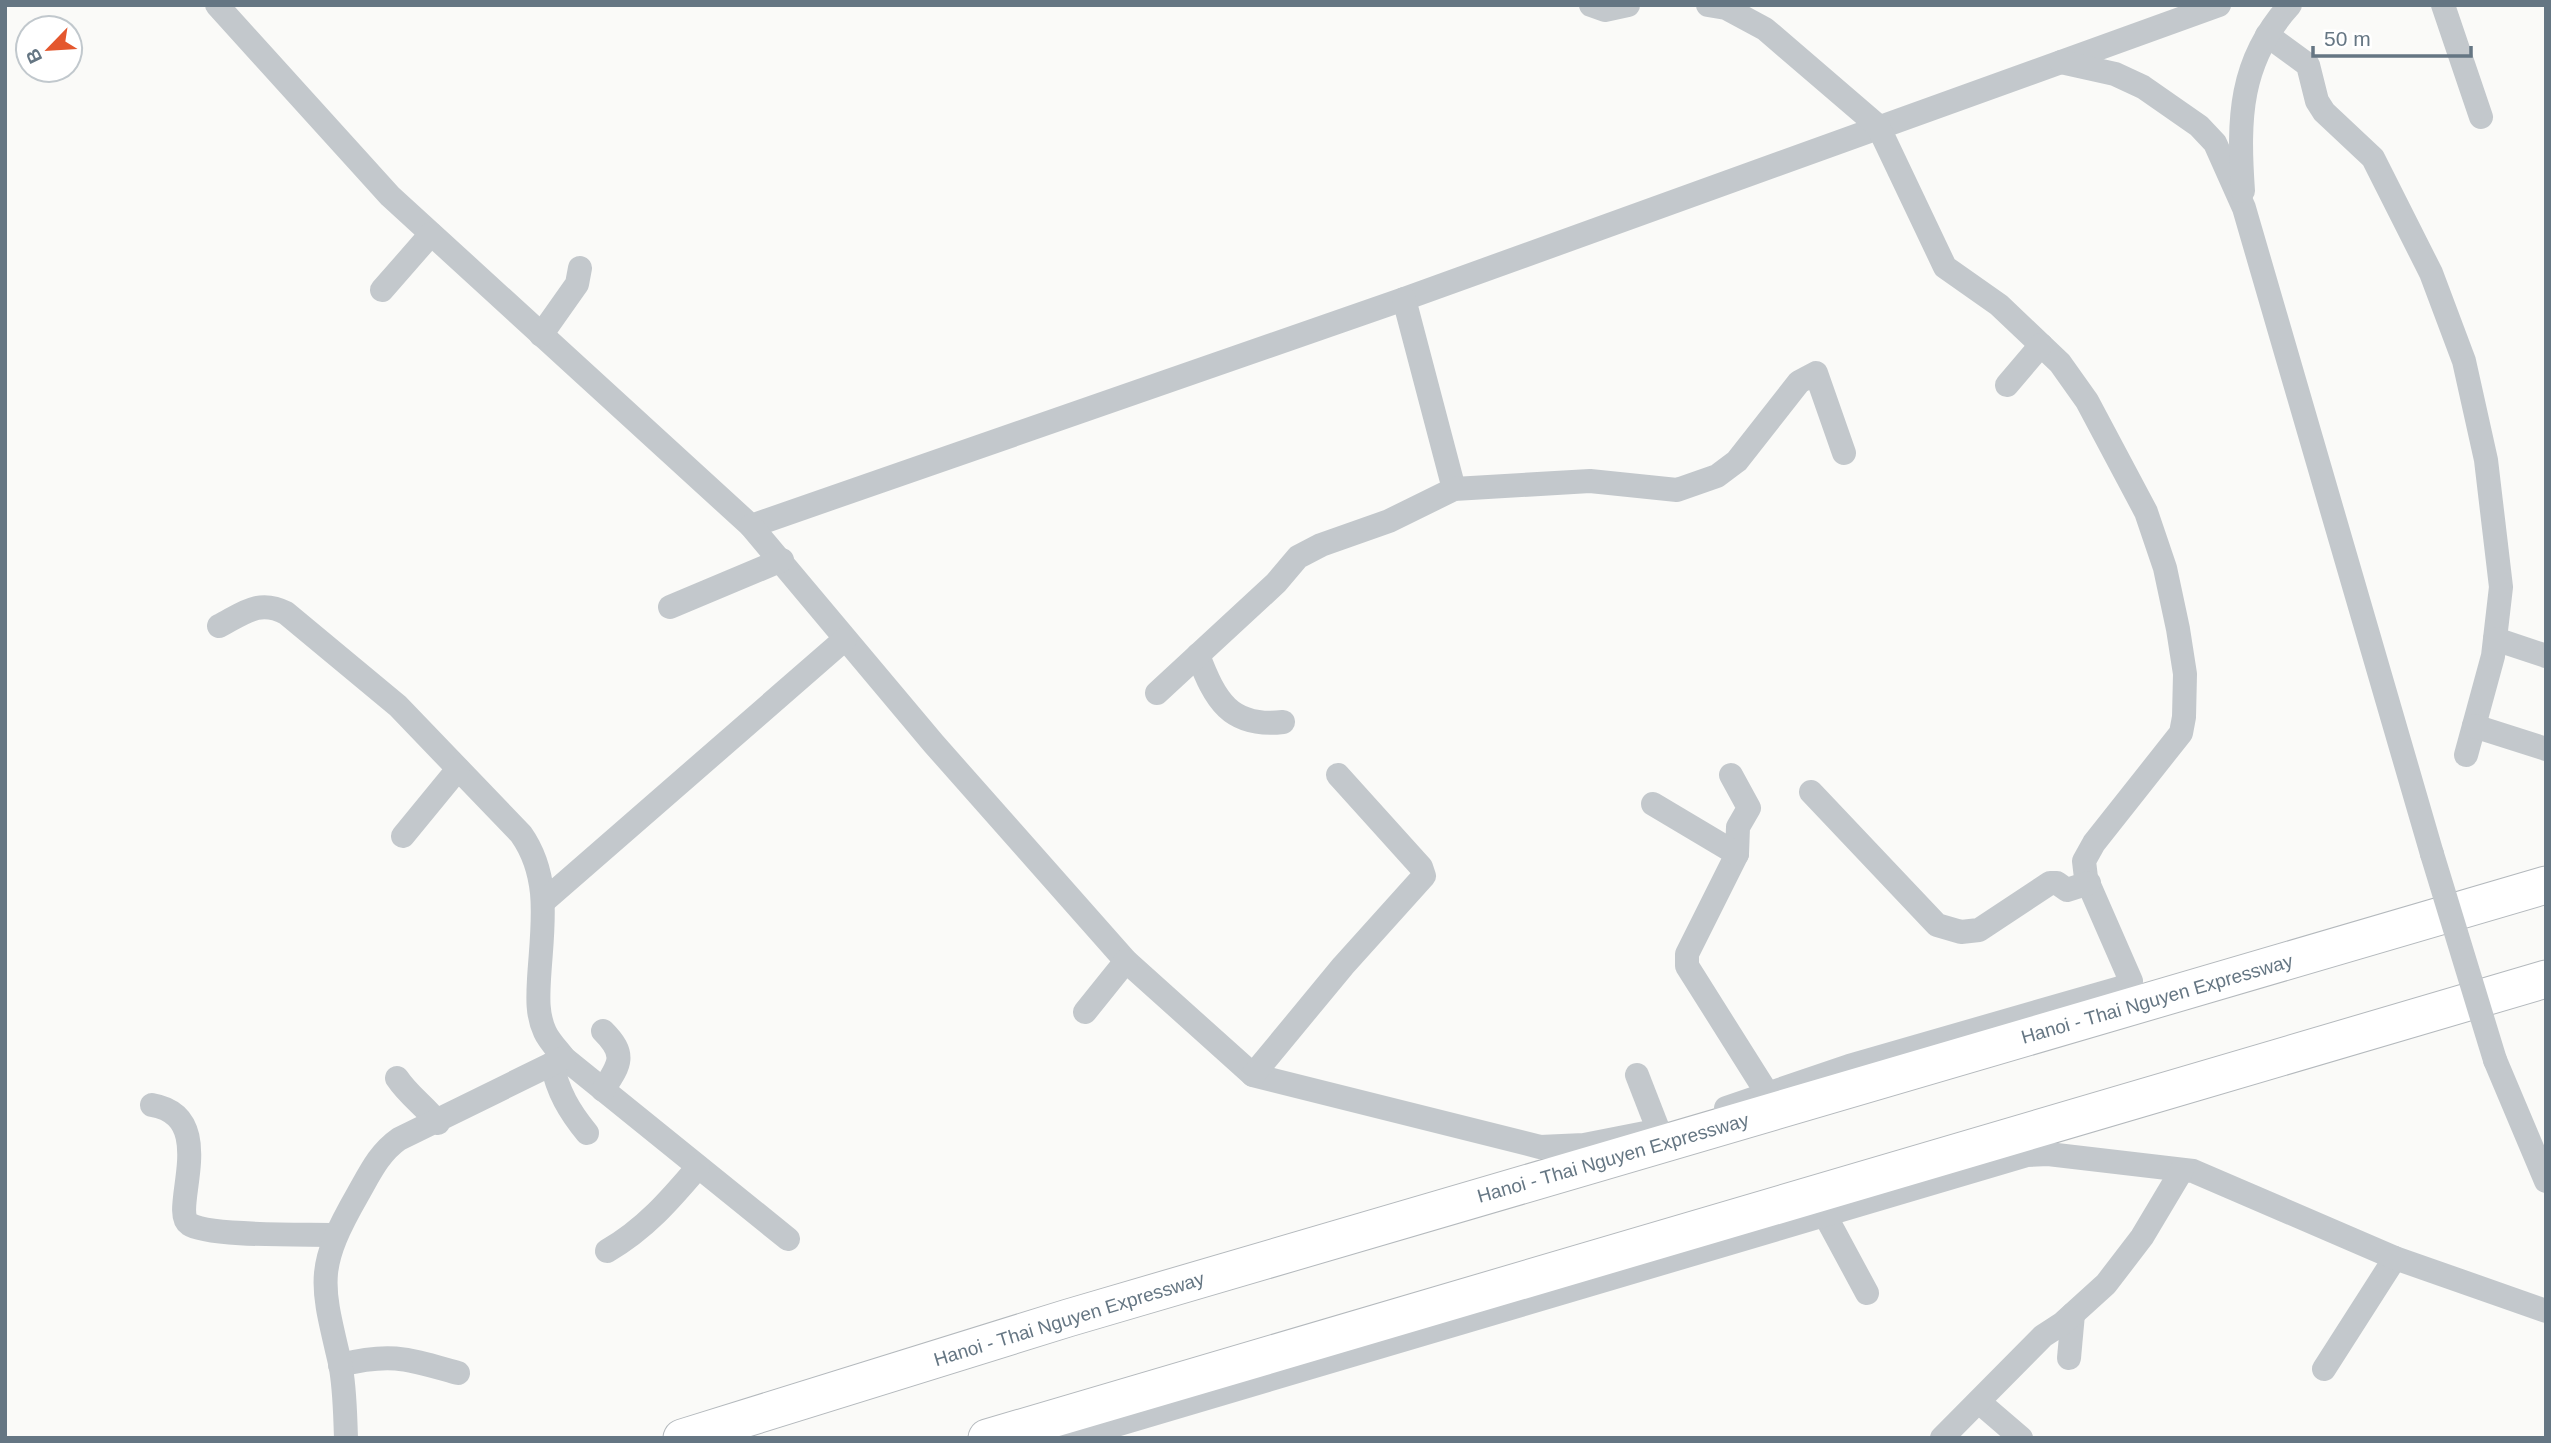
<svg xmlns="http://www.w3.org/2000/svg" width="2551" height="1443" font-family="Arial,sans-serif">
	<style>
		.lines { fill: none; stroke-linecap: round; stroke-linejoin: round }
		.highway-casing { stroke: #b4b9bd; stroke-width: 39 }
		.minor { stroke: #c3c8cc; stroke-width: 24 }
		.highway { stroke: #fff; stroke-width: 37 }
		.minor-bridge { stroke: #c3c8cc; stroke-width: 24 }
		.labels { text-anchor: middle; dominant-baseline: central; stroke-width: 7; stroke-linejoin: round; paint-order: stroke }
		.street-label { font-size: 19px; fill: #657683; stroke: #fff }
	</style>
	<rect width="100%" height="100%" fill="#fafaf8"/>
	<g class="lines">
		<g class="highway-casing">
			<g id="highway">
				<path d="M682,1438L1068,1318L2546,885"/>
				<path d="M987,1438L2546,979"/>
			</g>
		</g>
		<g class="minor">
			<path d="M217,5L390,196L751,526L1404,299L2219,5"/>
			<path d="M1591,5L1605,10L1628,5"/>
			<path d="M1708,5L1726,8L1765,29L1878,126L1945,267L1999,305L2060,363L2087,401L2146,512L2165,568L2178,629L2185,674L2184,717L2181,733L2094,843L2084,861L2086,878L2131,981L2120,988L1849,1066L1726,1108"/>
			<path d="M2443,5L2481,117"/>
			<path d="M2267,35L2308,65L2317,101L2324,112L2373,158L2431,273L2464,361L2486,460L2501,587L2493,656L2466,755"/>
			<path d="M2061,62L2115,74L2143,87L2199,126L2215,143L2244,208L2432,854"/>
			<path d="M2243,191C2238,119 2239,61 2290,5"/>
			<path d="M382,290L431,234"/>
			<path d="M1404,299L1454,489"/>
			<path d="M541,335L577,284L580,268"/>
			<path d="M2007,385L2041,345"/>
			<path d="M751,526L934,744L1126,961L1253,1075L1540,1147L1584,1145L1645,1133"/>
			<path d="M670,607L782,560"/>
			<path d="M219,626C244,613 259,599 286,613L398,706L521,834C552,878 542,928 539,979C538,997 537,1015 545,1032C549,1041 558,1050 564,1058L788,1239"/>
			<path d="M2495,639L2546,656"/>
			<path d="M1198,655C1215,700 1230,728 1283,722"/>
			<path d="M1157,693L1276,583L1298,557L1321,545L1389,521L1454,489L1590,481L1677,490L1717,476L1737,461L1799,382L1816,373L1844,453"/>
			<path d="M2474,726L2546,749"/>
			<path d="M1731,775L1749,808L1738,827L1737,854L1687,954V966L1767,1093"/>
			<path d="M1811,792L1937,925L1961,932L1979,930L2050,883H2057L2067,890L2089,883"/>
			<path d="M1653,804L1737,854"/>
			<path d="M403,836L458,769"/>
			<path d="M543,902L845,639"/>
			<path d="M1085,1012L1126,961"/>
			<path d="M2495,1060L2546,1181"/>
			<path d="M552,1064C558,1092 569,1111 587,1133"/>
			<path d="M1253,1075L1343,966L1424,876L1421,867L1338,775"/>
			<path d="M1637,1075L1658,1129"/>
			<path d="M397,1078C409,1096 425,1106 438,1123"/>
			<path d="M603,1090C620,1064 627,1055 603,1031"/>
			<path d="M152,1105C221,1117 169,1211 189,1224C208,1237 307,1234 335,1235"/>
			<path d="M1826,1217L1867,1293"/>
			<path d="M607,1251C645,1229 670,1200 698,1167"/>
			<path d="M2069,1358L2073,1314"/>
			<path d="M340,1365C392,1352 408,1359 458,1373"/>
			<path d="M2324,1369L2395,1258"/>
			<path d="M1979,1402L2021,1438"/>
			<path d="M346,1438C345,1413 345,1387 340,1363C321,1282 315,1269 358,1194C370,1173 379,1153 399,1139L564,1058"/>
			<path d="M1072,1438L2027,1155L2048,1154L2193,1171L2395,1258L2546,1311"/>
			<path d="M1942,1438L2043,1336L2063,1323L2106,1284L2142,1237L2182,1170"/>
		</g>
		<use href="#highway" class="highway"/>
		<path class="minor-bridge" d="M2432,854L2495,1060"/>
	</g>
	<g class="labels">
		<g class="street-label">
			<text transform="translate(2157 999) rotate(-16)">Hanoi - Thai Nguyen Expressway</text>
			<text transform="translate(1613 1158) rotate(-16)">Hanoi - Thai Nguyen Expressway</text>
			<text transform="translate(1069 1319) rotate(-17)">Hanoi - Thai Nguyen Expressway</text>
		</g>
	</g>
	<rect width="2551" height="1443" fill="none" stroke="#657683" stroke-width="14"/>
	<g transform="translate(49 49) rotate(245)"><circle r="33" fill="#ffffff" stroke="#c1c8cd" stroke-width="2"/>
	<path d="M0-5L12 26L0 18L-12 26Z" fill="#e4572e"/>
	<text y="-10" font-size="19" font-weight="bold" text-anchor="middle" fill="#657683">B</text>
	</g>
	<path d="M2313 46v10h158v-10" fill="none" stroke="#657683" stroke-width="3.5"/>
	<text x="2324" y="46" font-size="21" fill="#657683" stroke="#ffffff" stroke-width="5" paint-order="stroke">50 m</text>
</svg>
